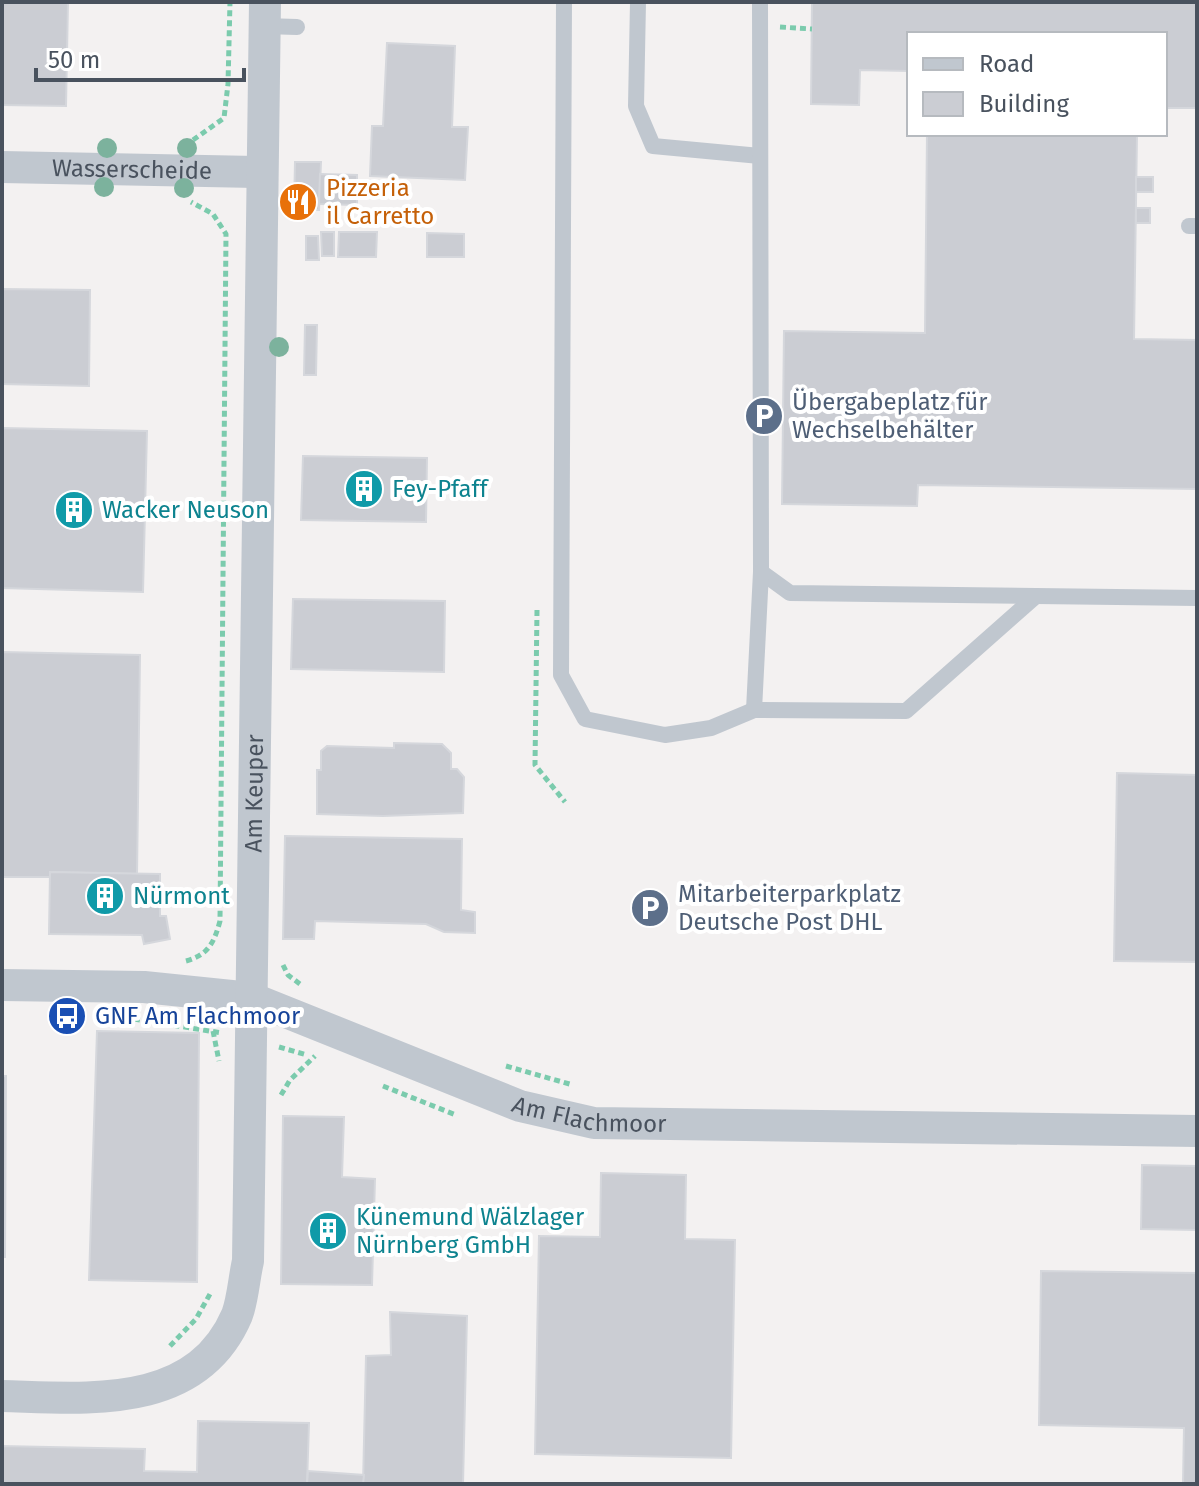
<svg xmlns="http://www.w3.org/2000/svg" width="1199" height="1486" font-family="'Fira Sans',sans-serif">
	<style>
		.building { fill: #cbcdd3; stroke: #d5d7dc; stroke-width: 2 }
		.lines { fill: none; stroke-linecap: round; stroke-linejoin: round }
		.path { stroke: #7bcbad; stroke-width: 5; stroke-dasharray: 6 4; stroke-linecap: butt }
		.lane { stroke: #c0c7cf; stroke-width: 16 }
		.street { stroke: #c0c7cf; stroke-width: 32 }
		.tree { fill: #7cb29d }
		.labels { text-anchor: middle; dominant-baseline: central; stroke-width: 8; stroke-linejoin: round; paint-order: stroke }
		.street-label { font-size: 24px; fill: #49525e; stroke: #fff }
		.food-label { font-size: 24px; fill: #c56008; stroke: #fff; text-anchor: start }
		.service-label { font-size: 24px; fill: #4e5e75; stroke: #fff; text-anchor: start }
		.culture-label { font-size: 24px; fill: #0d838f; stroke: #fff; text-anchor: start }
		.transit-label { font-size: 24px; fill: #164399; stroke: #fff; text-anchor: start }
	</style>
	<rect width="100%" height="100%" fill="#f3f1f1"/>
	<g class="building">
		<path d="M2,2H68L66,106L2,105Z"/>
		<path d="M812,2H1197V108H1165V34H909V71L860,70L859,105L811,104Z"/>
		<path d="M387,43L455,46L452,127H468L465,180L370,176L372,126H383Z"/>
		<path d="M927,134H1137L1134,339L1197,340V489L918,485L917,506L782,504L784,331L925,333Z"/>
		<path d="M295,162H321L319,210L294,209Z"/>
		<path d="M320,174L357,175V205L319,204Z"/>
		<rect x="1136" y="177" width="17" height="15"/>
		<rect x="1136" y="208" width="14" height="15"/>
		<path d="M321,232H334V256H322Z"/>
		<path d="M339,232H377L376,257H338Z"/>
		<path d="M427,233L464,234V257H427Z"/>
		<path d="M306,236H318L319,260H306Z"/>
		<path d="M2,289L90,290L89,386L2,384Z"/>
		<path d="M305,325H317L316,375H304Z"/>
		<path d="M2,428L147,431L143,592L2,588Z"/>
		<path d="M303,456L427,458L426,522L301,520Z"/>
		<path d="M293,599L445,601L444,672L291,669Z"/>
		<path d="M2,652L140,655L137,874L50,872V877H2Z"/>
		<path d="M394,743L442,744L451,753V769H457L464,777L463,813L383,816L317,814V770H321V751L327,746L394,748Z"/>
		<path d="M1117,773L1197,775V962L1114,961Z"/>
		<path d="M285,836L462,839L461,910L475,912V933L444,932L426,924L315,921L314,939H283Z"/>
		<path d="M50,872L160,874V916H166L170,939L144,944L142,935L49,934Z"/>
		<path d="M97,1031L199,1033L197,1282L89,1280Z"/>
		<path d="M2,1076H6L5,1257H2Z"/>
		<path d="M283,1116L344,1117L342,1177L375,1179L372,1285L281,1284Z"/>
		<path d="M1142,1165L1197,1166V1230L1141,1229Z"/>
		<path d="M601,1173L686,1175L685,1239L735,1240L731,1458L535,1454L539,1236L600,1237Z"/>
		<path d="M1041,1271L1197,1273V1484H1183L1184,1428L1039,1425Z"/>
		<path d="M390,1312L467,1316L463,1484H363L366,1356L391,1355Z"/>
		<path d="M198,1421L309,1423L307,1484H2V1446L145,1449L144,1471L197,1472Z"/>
		<path d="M308,1471L364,1475L363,1484H307Z"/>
	</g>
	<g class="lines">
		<g class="path">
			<path d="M780,27L812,29"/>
			<path d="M193,140L224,118L228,84L230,2"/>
			<path d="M537,610L535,765L565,802"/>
			<path d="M186,961C208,955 214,943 220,921L226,234L213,214L191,202"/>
			<path d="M283,965L288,975L300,984"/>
			<path d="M134,1019L222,1033"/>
			<path d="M213,1031L219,1061"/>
			<path d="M279,1047L307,1055"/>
			<path d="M506,1066L573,1085"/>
			<path d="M383,1086L456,1115"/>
			<path d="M281,1095L290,1080L315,1056"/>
			<path d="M170,1346L196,1319L210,1294"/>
		</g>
		<g class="lane">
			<path d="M564,2L561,675L585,719L665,735L711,728L754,710L906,711L1036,596"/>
			<path d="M638,2L636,106L653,146L760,156"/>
			<path d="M760,2L761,572L790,593L1197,598"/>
			<path d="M264,26L297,27"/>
			<path d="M1189,226H1197"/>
			<path d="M754,710L761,572"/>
		</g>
		<g class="street">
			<path id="s1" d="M2,167L261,172"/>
			<path id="s2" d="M2,985L144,987L251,998L520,1106L594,1123L1197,1131"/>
			<path id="s3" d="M2,1396C87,1398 196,1411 237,1315C243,1299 244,1278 248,1261L265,2"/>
		</g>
	</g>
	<g class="tree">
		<circle cx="107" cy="148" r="10"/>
		<circle cx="187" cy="148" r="10"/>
		<circle cx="104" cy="187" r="10"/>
		<circle cx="184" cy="188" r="10"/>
		<circle cx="279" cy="347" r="10"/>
	</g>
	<defs>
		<g id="restaurant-disc" transform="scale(2)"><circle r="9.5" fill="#e8710a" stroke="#fff"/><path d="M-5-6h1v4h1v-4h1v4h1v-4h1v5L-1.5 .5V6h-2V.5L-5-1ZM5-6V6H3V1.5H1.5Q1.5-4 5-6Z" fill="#fff"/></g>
		<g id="parking-disc" transform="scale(2)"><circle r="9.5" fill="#5c6f8a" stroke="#fff"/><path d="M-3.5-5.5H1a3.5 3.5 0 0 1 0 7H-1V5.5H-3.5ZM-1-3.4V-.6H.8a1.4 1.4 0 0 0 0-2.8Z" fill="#fff"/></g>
		<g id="building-disc" transform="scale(2)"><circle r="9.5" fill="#0f9aa8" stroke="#fff"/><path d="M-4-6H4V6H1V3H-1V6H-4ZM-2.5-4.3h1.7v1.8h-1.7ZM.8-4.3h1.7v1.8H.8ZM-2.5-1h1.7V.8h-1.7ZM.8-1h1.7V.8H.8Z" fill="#fff"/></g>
		<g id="bus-disc" transform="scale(2)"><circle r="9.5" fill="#1a4fb4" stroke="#fff"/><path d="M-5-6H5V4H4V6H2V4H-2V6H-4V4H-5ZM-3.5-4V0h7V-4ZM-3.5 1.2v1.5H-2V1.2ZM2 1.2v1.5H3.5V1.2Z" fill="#fff"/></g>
	</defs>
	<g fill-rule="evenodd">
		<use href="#restaurant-disc" x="298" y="202"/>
		<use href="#parking-disc" x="764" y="416"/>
		<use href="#building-disc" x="364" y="489"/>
		<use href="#building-disc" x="74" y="510"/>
		<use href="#building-disc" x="105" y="896"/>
		<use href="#parking-disc" x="650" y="908"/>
		<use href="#bus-disc" x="67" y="1016"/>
		<use href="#building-disc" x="328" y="1231"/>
	</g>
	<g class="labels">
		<g class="street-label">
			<text stroke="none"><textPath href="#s1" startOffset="130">Wasserscheide</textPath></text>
			<text stroke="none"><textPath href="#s3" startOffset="790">Am Keuper</textPath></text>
			<text stroke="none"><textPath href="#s2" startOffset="610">Am Flachmoor</textPath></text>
		</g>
		<g class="food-label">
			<text x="326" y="188">Pizzeria<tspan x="326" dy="28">il Carretto</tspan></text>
		</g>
		<g class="service-label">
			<text x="792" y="402">Übergabeplatz für<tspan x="792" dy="28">Wechselbehälter</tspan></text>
			<text x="678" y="894">Mitarbeiterparkplatz<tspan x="678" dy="28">Deutsche Post DHL</tspan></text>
		</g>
		<g class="culture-label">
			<text x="392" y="489">Fey-Pfaff</text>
			<text x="102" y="510">Wacker Neuson</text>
			<text x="133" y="896">Nürmont</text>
			<text x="356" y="1217">Künemund Wälzlager<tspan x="356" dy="28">Nürnberg GmbH</tspan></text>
		</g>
		<g class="transit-label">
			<text x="95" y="1016">GNF Am Flachmoor</text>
		</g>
	</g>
	<rect width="1199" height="1486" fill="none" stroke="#49525e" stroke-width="8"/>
	<rect x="907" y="32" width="260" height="104" fill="#ffffff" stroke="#b6babf" stroke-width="2"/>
	<rect x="923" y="58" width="40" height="12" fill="#c0c7cf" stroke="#b6babf" stroke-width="2"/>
	<text x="979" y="72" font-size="24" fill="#49525e">Road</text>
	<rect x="923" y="92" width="40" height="24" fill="#cbcdd3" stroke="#b6babf" stroke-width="2"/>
	<text x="979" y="112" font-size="24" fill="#49525e">Building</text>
	<path d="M36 68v12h208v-12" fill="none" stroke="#49525e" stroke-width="4"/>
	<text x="48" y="68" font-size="24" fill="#49525e" stroke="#ffffff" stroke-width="6" paint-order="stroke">50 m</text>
</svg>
